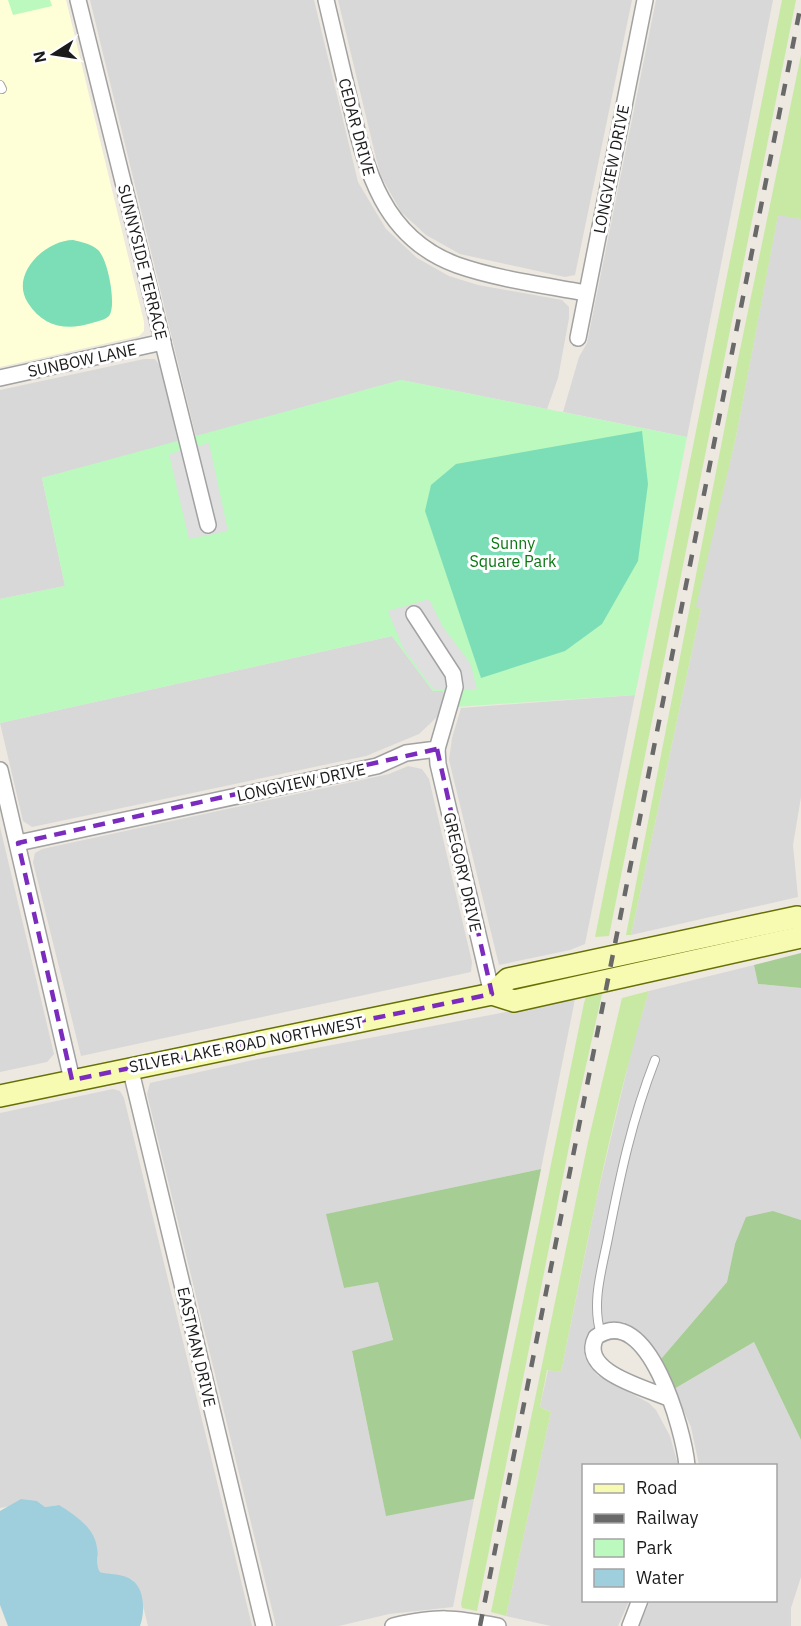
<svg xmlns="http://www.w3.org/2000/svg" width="801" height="1626" font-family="'IBM Plex Sans',sans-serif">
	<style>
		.residential { fill: #d9d8d8 }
		.education { fill: #ffffd7 }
		.grass { fill: #c7e9a4 }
		.forest { fill: #a5cd94 }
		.park { fill: #bbf9bf }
		.pitch { fill: #7cdeb7 }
		.parking { fill: #dfdfdf }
		.water { fill: #9fcfdc }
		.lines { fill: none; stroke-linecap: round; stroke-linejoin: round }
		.lane-casing { stroke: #a2a2a2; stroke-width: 10 }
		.street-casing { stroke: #a2a2a2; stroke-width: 18 }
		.secondary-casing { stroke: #667003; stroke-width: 24 }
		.lane { stroke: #fff; stroke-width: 8 }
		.street { stroke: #fff; stroke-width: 15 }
		.secondary { stroke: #f7fab1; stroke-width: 21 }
		.rail { stroke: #696969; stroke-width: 4.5; stroke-dasharray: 12 12; stroke-linecap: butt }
		.marked { fill: none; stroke: #7b2cbf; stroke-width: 4.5; stroke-dasharray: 12 8; stroke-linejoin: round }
		.labels { text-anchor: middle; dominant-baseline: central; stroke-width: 6; stroke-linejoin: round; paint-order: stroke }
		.street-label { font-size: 16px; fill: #1b1b1b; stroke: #fff }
		.park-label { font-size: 16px; fill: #0a7812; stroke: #fff }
	</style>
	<rect width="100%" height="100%" fill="#ede8e0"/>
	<g class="residential">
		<path d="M90,0H314L358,182L386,229L417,258L449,276L478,285L562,300L569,307V318L558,378L547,409L401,380L196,437Z"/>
		<path d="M338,0H632L575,275L565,277L460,254L426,235L401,212L381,176L376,158Z"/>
		<path d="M656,0H773L687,437L563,412L579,357L587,343Z"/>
		<path d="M778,214L801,219V797L793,845L798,897L631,935L701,609L695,608L736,437Z"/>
		<path d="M144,359H155L161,367L178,442L42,478L65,586L0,599V390Z"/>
		<path d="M392,636L433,691H443L445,696L438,716L419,734L366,756L32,827L23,821L0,723Z"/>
		<path d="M635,695L585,944L570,950L499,965L449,760L452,738L461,708Z"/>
		<path d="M408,766L422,769L429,779L472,962L471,972L81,1056L33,862L35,853L42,849L389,774Z"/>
		<path d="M0,827L54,1054L47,1062L0,1072Z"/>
		<path d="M754,965L758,984L801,988V1220L773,1211L735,1244L727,1282L661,1359L649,1344L624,1322L604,1323L591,1334L585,1346L589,1365L597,1375L649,1403L656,1410L670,1436L678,1465L584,1466V1600L629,1601L618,1626H551L506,1616L551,1412L540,1407L548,1370L561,1372L596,1201L633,1044L649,991Z"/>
		<path d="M575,999L541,1169L327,1214L344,1288L378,1281L393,1341L352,1352L386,1515L474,1499L453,1607L389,1614L339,1626H276L147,1094L150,1083L253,1060Z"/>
		<path d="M113,1089L120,1091L124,1098L252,1626H148L139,1590L133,1580L100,1572L97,1568L98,1557L59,1505L45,1507L37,1501L0,1508V1113Z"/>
		<path d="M754,1342L801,1440V1577L791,1608V1626H639L650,1601L776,1600V1466L699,1465L691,1427L674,1389Z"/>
	</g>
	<path class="education" d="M0,0H66L144,322V331L139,336L0,367Z"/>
	<g class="grass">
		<path d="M782,0H796L609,936L595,937Z"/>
		<path d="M801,55V219L778,215L736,437L696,607L701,609L631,935H626L736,369Z"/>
		<path d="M649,991C611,1116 587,1245 561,1372L547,1370L540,1407L551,1412L506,1616L491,1612L588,1142L622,998Z"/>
		<path d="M602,994L577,1106L477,1611L462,1608L461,1604L584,1003L586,997Z"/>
	</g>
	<g class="forest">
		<path d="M801,953V988L758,984L754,965Z"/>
		<path d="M541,1169L474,1499L386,1516L352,1351L393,1340L378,1282L344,1288L326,1214Z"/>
		<path d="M773,1211L801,1220V1440L754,1342L674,1389L661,1359L727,1282L735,1244L746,1217Z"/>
	</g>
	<g class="park">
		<path d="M8,0H50L52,6L13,15Z"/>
		<path d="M401,380L687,437L635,695L440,708L445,696L443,691H433L392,636L0,723V599L65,586L42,478Z"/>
	</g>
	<g class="pitch">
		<path d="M73,240C81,242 92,244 98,250C108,259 117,306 109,316C105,320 98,321 92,323C67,331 43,327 28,303C9,274 46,240 73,240Z"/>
		<path d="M642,431L648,484L638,561L602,624L565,651L481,678L425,511L431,485L456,464Z"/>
	</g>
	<g class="parking">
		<path d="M209,443L228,531L189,539L169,454Z"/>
		<path d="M429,599L443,627L470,663L477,689L434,690L403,648L388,611Z"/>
	</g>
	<path class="water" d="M21,1499L37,1501L45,1507L59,1505C75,1515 95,1528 97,1548C99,1557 95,1565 100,1572C110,1575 122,1573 132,1580C145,1589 145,1613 140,1626H8L0,1605V1511Z"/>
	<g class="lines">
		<g class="lane-casing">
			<g id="lane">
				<path d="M0,85L2,89"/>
				<path d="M601,1334C591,1303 602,1269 608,1238C620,1176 632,1119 655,1060"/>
			</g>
		</g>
		<g class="street-casing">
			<g id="street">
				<path d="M78,0L208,525"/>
				<path d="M326,0C334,34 342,68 350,102C366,170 383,238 457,265C497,279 543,285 585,293"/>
				<path d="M578,338L645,0"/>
				<path d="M0,378L163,342"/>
				<path d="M437,749L438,764L492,994"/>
				<path d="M0,770L72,1080"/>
				<path d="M18,843L377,766L406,753L437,749L455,687L453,674L414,614"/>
				<path d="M130,1067L264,1626"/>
				<path d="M668,1398C646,1388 578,1372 596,1337C648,1300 684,1431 687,1466"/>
				<path d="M393,1626C439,1616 452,1617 498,1626"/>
				<path d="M630,1626L640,1600"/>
			</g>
		</g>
		<g class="secondary-casing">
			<g id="secondary">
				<path d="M492,994L508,979L797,917L801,918"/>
				<path d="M0,1096L492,994L514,1001L801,937"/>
			</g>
		</g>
		<use href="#lane" class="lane"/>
		<use href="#street" class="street"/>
		<use href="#secondary" class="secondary"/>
		<path class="rail" d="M480,1626L801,4"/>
	</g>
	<path class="marked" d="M437,749L492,994L72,1080L18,843Z"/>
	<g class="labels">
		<g class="street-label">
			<text transform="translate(357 127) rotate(75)">CEDAR DRIVE</text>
			<text transform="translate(611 169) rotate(-79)">LONGVIEW DRIVE</text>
			<text transform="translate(143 262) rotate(76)">SUNNYSIDE TERRACE</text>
			<text transform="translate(82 360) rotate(-12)">SUNBOW LANE</text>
			<text transform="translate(301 782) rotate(-12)">LONGVIEW DRIVE</text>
			<text transform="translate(463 872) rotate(77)">GREGORY DRIVE</text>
			<text transform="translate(246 1044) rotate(-11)">SILVER LAKE ROAD NORTHWEST</text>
			<text transform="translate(197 1347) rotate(77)">EASTMAN DRIVE</text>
		</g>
		<g class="park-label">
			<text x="513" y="543">Sunny<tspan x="513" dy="18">Square Park</tspan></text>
		</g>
	</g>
	<rect x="582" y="1464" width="195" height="138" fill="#ffffff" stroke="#a4a4a4" stroke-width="1.5"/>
	<rect x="594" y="1484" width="30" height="9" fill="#f7fab1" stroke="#a4a4a4" stroke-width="1.5"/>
	<text x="636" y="1494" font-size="18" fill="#1b1b1b">Road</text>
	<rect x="594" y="1514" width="30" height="9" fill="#696969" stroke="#a4a4a4" stroke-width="1.5"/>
	<text x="636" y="1524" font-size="18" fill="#1b1b1b">Railway</text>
	<rect x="594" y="1539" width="30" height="18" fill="#bbf9bf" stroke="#a4a4a4" stroke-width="1.5"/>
	<text x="636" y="1554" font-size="18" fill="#1b1b1b">Park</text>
	<rect x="594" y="1569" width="30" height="18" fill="#9fcfdc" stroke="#a4a4a4" stroke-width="1.5"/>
	<text x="636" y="1584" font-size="18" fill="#1b1b1b">Water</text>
	<g transform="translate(54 54) rotate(258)" stroke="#ffffff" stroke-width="4.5" paint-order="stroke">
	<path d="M0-4.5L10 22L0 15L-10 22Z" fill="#1b1b1b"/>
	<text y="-9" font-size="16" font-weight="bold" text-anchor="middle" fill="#1b1b1b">N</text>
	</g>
</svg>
